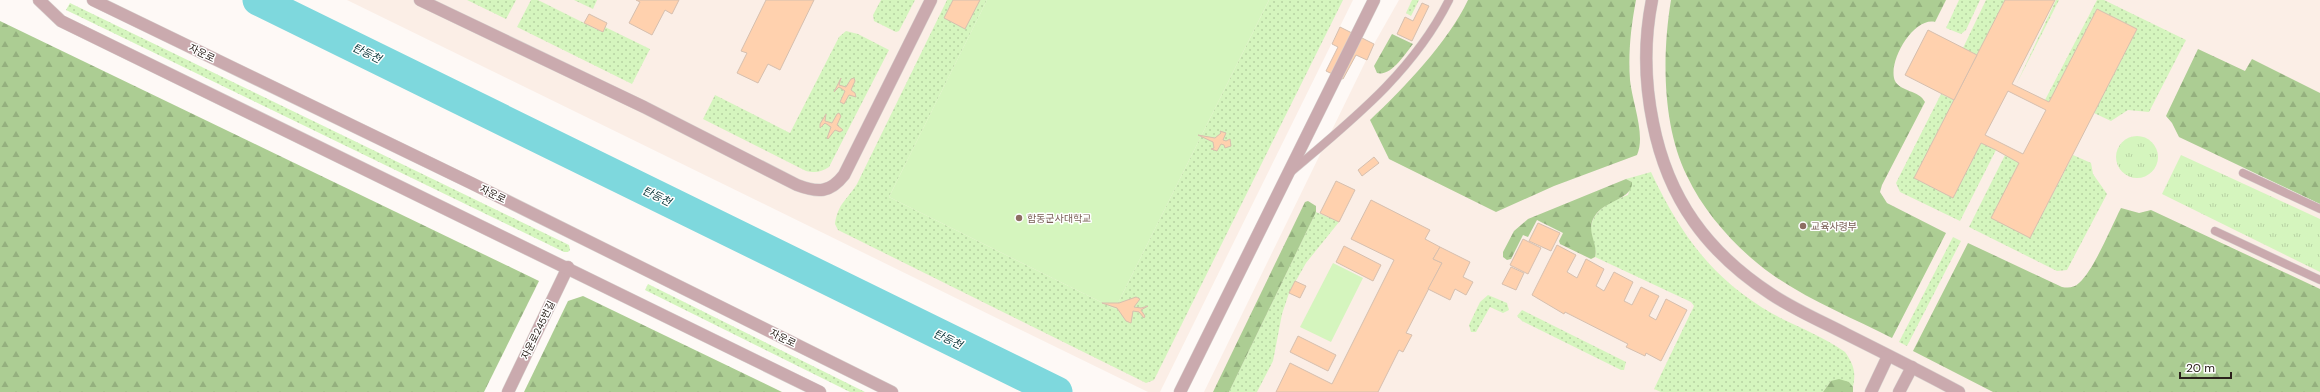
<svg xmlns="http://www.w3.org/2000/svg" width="2320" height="392" font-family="'DM Sans','Noto Sans KR',sans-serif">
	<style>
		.built { fill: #fbeee6 }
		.grass { fill: url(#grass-dots) }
		.forest { fill: url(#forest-firs) }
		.park { fill: url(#park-tufts) }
		.pitch { fill: #d5f5be }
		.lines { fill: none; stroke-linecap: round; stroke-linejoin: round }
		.river { stroke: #7ed8dd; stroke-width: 31 }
		.building { fill: #ffd1ae; stroke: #d6bfae; fill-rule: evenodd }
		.service-casing { stroke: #d8d2cf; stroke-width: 9 }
		.minor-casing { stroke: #d8d2cf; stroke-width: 13 }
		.tertiary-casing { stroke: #d8d2cf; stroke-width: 13 }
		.service { stroke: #caaaae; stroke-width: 8 }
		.minor { stroke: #caaaae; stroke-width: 12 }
		.tertiary { stroke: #caaaae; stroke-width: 12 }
		.education-dot { fill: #8d6e63; stroke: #fff; stroke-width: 1.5 }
		.labels { text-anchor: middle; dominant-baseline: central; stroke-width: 3; stroke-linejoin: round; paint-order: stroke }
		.street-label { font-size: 10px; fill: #2b221c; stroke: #fff }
		.education-label { font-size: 10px; fill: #785e54; stroke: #fff; text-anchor: start }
		.water-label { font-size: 11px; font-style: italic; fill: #063336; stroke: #fff }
	</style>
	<defs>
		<pattern id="grass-dots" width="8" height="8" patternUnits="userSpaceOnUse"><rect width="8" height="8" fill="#d5f5be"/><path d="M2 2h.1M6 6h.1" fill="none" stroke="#b7d2a3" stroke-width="1.8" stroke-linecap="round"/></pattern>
		<pattern id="forest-firs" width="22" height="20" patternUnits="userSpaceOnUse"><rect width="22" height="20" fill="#accd93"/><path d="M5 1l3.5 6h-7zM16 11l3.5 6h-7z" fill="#94b07e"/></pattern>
		<pattern id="park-tufts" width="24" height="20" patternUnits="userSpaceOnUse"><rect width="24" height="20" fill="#d5f5be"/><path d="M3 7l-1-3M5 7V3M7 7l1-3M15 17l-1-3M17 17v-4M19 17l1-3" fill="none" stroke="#b7d2a3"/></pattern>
	</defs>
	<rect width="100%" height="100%" fill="#fef9f6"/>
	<g class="built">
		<path d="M347,0H1353L1160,392H1148Z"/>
		<path d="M1399,0H2320V392H1204L1374,44Z"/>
	</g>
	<g class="grass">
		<path d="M467,0H516L506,19Z"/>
		<path d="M531,0H538L602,32L605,27L650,49L632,84L517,27Z"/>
		<path d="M574,0H597L593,9Z"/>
		<path d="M881,0H915L899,31L896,32L874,21L873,15Z"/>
		<path d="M947,0H987L889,197L1115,309L1269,0H1343L1154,380L1146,383L838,230L835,224C838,203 847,200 857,184Z"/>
		<path d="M1412,0H1419L1411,16L1406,13Z"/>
		<path d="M1959,0H1980L1966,30L1961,34L1946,28Z"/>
		<path d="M1986,0H2005L1977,55L1963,48Z"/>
		<path d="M2056,0H2059L2016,85Z"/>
		<path d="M2097,0H2104L2186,40L2149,112L2128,110L2111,121L2094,113L2137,29L2097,9L2049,102L2045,100Z"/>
		<path d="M70,3L569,245L570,250L568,252H564L66,10Z"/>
		<path d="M846,31L858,34L889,50L829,167C821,172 816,173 806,171L703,119L715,95L790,133L839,37Z"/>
		<path d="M1941,94L1954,100L1914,178L1953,198L1981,143L1996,150L1960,221L1900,192L1896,183Z"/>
		<path d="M2005,155L2019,163L2030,238L2073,155L2091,163L2093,174L2107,194L2067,270L2057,271L1969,227Z"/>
		<path d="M1651,172C1680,234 1712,279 1773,314C1797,327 1823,336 1845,352C1854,365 1856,372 1853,387L1849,382L1831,381L1823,392H1661L1654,389L1694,306L1691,302L1595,257C1597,249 1594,247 1592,239C1586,213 1607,203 1628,195L1632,182L1626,179Z"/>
		<path d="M1316,212L1339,222L1306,263L1289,293L1282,314L1273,361L1257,392H1229Z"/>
		<path d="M1953,237L1961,241L1907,346L1899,342Z"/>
		<path d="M648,284L865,392H850L645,290Z"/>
		<path d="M1488,295L1507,303L1509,310L1503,313L1490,307L1476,332H1471L1469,325L1480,302Z"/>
		<path d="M1522,310L1626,362L1624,370H1621L1522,321L1517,316Z"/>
	</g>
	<g class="forest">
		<path d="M1468,0H1636C1631,26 1628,53 1630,80C1632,102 1646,135 1637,155L1554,186L1496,212L1389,159L1370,120C1404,88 1448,42 1468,0Z"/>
		<path d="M1671,0H1946L1935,22C1913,17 1887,63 1895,81C1901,92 1919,90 1925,102L1882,185L1880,192L1887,203L1946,233L1892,338C1845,314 1790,293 1750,257C1725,235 1701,206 1687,176C1662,125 1662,55 1671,0Z"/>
		<path d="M0,21L539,281L484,392H0Z"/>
		<path d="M1392,34L1413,44C1405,54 1391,77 1377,73L1374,66Z"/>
		<path d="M2198,49L2245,71L2252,59L2320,93V204L2179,137L2172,123L2166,116Z"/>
		<path d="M1626,179L1632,182C1633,198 1608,200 1597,213C1583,230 1599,242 1595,257L1591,259L1560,244L1559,241L1563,233L1537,220L1528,237L1523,235L1511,259L1507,260L1503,257V252L1514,231L1528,219Z"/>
		<path d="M1308,201L1316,206V212L1229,392H1213L1305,202Z"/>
		<path d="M2121,208L2139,213L2151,210L2320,289V392H1993L1913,351L1968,243L2062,287C2068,288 2074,288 2079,283C2094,270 2111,227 2121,208Z"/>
		<path d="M583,296L782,392H524L568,301Z"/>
		<path d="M1839,379L1849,382L1853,387V392H1823L1831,381Z"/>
	</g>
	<g class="park">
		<circle cx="2137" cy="157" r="21"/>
		<path d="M2181,155L2320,219V272L2162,194Z"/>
	</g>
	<g class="pitch">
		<path d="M987,0H1269L1115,309L889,197Z"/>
		<path d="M1333,263L1363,278L1331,342L1300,327Z"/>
	</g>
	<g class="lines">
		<path class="river" d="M258,0L1057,392"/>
	</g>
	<g class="building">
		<path d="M636,0H679L672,14L665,10L652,35L629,23L640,2Z"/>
		<path d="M766,0H814L780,70L768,64L758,83L737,73L747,53L741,51Z"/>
		<path d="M953,0H980L965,29L944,18Z"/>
		<path d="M2005,0H2055L2012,84L2049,102L2097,9L2137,29L2030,238L1991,218L2019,163L1996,150L1981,143L1953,198L1914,178ZM2008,91L2046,110L2023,154L1985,135Z"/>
		<path d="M1422,3L1429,6L1412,41L1397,34L1405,17L1413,21Z"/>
		<path d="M589,14L607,23L603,32L584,23Z"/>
		<path d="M1340,27L1374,44L1367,60L1356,55L1343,79L1326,71L1338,47L1332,44Z"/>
		<path d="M1928,30L1977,55L1954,100L1905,75Z"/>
		<path d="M841,78L839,85L846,87L851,79L854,78L855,81L851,90L855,93L856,97L849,95L844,104L840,102L845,91L839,87L834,92Z"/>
		<path d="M839,113L841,116L837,125L843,130L840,132L835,130L828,139L827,138L831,127L825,123L820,128V124L826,114L825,121L832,123L837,114Z"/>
		<path d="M1220,131L1226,133L1223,140L1226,141L1230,139L1231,146L1225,148L1224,145L1221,144L1217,151L1211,149L1214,148L1213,142L1198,135L1215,138L1221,133Z"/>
		<path d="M1374,157L1379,163L1362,176L1358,170Z"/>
		<path d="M1336,181L1355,190L1339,222L1320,213Z"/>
		<path d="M1371,200L1430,230L1425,239L1440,247L1433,259L1442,263L1406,333L1412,335L1403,352L1399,350L1378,392H1276L1290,363L1332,384L1394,260L1351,239Z"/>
		<path d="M1538,223L1560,233L1551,251L1529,241Z"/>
		<path d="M1523,239L1541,248L1528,274L1510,265Z"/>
		<path d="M1557,245L1576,255L1567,272L1577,278L1586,259L1604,269L1596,286L1604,291L1614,272L1633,282L1624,301L1632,305L1641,287L1659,296L1649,316L1656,320L1666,299L1687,310L1661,361L1646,353L1645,356L1626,347L1628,344L1565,312L1564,314L1532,295Z"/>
		<path d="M1344,246L1381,265L1373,281L1336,262Z"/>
		<path d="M1440,247L1470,262L1463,277L1473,282L1466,295L1455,289L1450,300L1428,289L1442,263L1433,259Z"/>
		<path d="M1511,267L1524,273L1516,290L1502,284Z"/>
		<path d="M1295,281L1306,286L1300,298L1289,293Z"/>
		<path d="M1136,297L1140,299L1134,307L1141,308L1148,306L1141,310L1145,316L1144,318L1139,312L1133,311L1131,323L1126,321L1117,308L1102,303H1119Z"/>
		<path d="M1298,336L1336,355L1328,371L1290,352Z"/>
	</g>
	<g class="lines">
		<g class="service-casing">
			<g id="service">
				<path d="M1292,171C1352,120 1413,72 1449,0"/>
				<path d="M2243,173L2320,209"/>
				<path d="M2215,231L2320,280"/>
			</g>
		</g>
		<g class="minor-casing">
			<g id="minor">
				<path d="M420,0L644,107L797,185C818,193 830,193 844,175L931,0"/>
				<path d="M1652,0C1644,40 1645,84 1653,123C1668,199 1707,252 1771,294C1795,310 1821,321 1846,334C1884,353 1922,372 1959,392"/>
				<path d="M508,392L568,267"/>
				<path d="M1871,392L1888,356"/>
				<path d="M1899,392L1912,367"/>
			</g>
		</g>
		<g class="tertiary-casing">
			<g id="tertiary">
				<path d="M39,0L61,21L820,392"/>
				<path d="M93,0L473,184L892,392"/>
				<path d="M1180,392L1374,0"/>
			</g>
		</g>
		<use href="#service" class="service"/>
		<use href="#minor" class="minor"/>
		<use href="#tertiary" class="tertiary"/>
	</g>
	<g class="education-dot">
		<circle cx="1019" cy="218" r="4"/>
		<circle cx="1803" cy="226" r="4"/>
	</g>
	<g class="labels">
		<g class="street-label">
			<text transform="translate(202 53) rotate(26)">자운로</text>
			<text transform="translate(493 194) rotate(26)">자운로</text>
			<text transform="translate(538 330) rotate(-64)">자운로245번길</text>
			<text transform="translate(783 338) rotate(26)">자운로</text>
		</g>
		<g class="education-label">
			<text x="1027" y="218">합동군사대학교</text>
			<text x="1811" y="226">교육사령부</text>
		</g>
		<g class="water-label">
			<text transform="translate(367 53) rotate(26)">탄동천</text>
			<text transform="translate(657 196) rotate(26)">탄동천</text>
			<text transform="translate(948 339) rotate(26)">탄동천</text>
		</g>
	</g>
	<path d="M2180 372v6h51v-6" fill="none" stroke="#2b221c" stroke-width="2"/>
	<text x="2186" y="372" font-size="12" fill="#2b221c" stroke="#ffffff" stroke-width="3" paint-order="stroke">20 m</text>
</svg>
